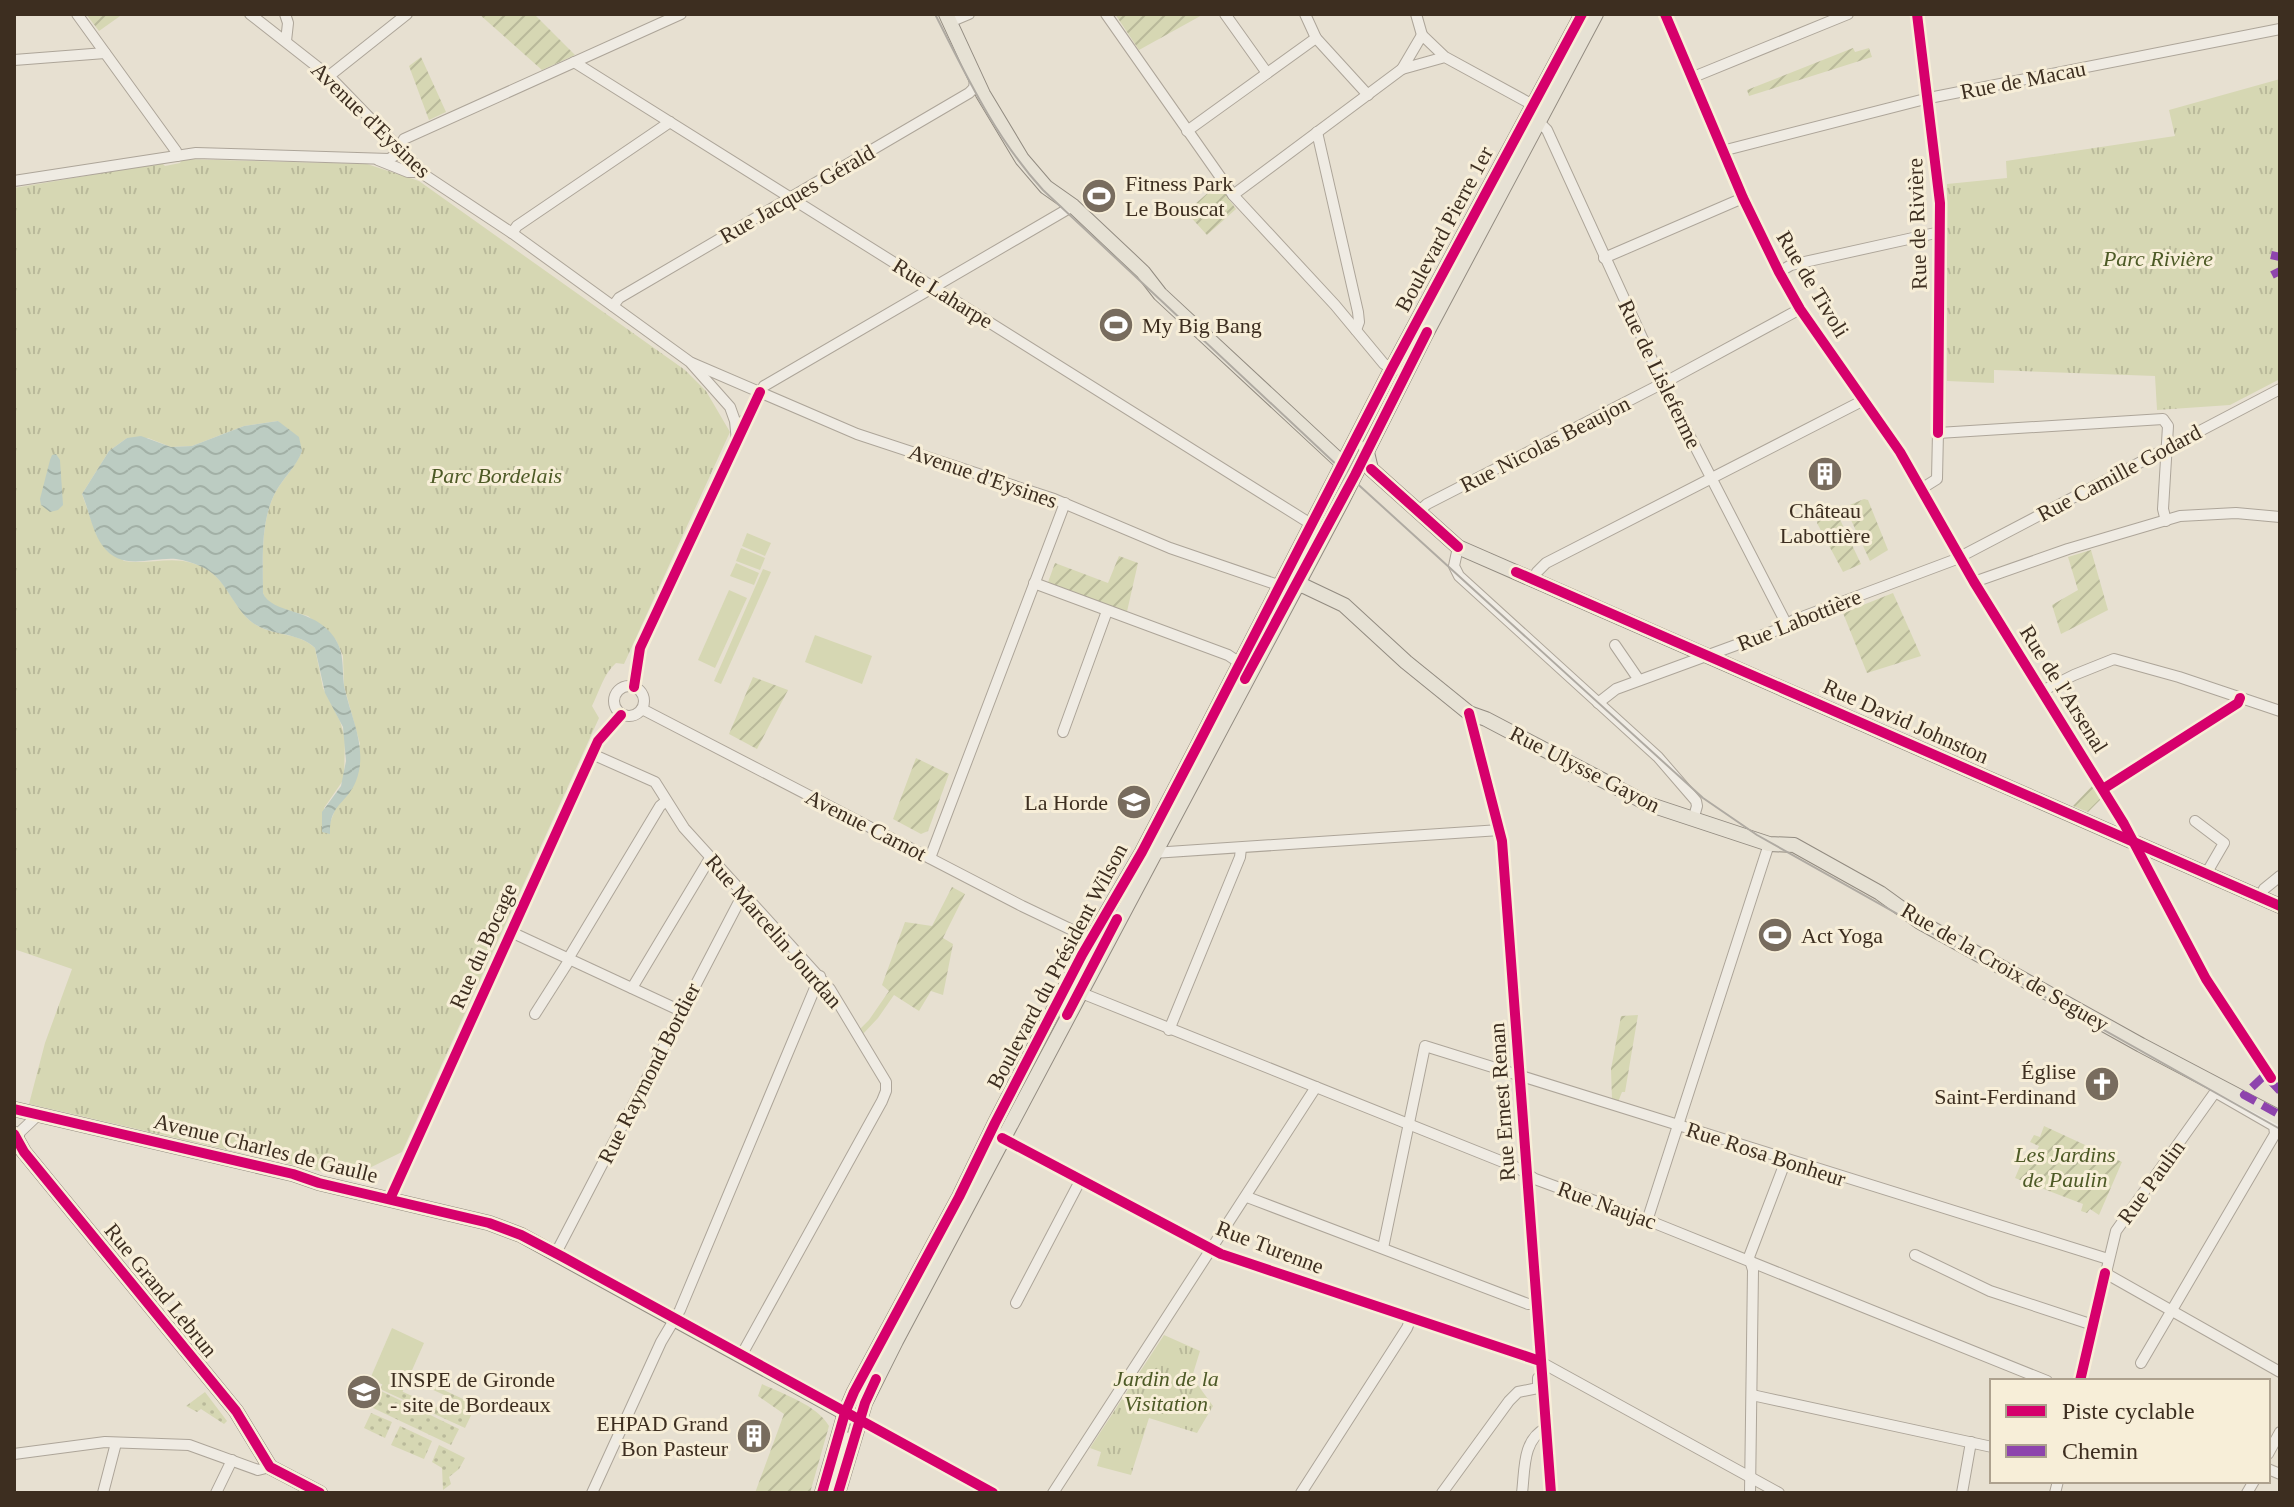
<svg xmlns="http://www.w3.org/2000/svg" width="2294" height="1507" font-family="'Times New Roman',serif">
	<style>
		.grass { fill: url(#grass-dots) }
		.park { fill: url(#park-tufts); fill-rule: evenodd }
		.garden { fill: url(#garden-furrows) }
		.pitch { fill: #d6d7b3 }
		.water { fill: url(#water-waves) }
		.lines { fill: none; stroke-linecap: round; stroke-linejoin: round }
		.minor-casing { stroke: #ada599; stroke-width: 12 }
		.major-casing { stroke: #928b80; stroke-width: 16 }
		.minor { stroke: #efebe3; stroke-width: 10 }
		.major { stroke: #e6e1d4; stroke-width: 14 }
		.tram { stroke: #afaaa2; stroke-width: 2 }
		.quiet { stroke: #8e44ad; stroke-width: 8; stroke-dasharray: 16 8; stroke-linecap: butt }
		.cycleway-casing { stroke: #f7eed8; stroke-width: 15 }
		.cycleway { stroke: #d6006c; stroke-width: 10 }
		.labels { text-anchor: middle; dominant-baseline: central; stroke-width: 6; stroke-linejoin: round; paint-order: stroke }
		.street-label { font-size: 22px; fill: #3d2e20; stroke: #f7eed8 }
		.poi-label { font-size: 22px; fill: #3d2e20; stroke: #f7eed8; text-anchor: start }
		.park-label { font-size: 22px; font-style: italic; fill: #4d5a26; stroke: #f7eed8 }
	</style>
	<defs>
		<pattern id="grass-dots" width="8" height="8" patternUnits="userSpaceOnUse" patternTransform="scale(2)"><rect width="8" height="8" fill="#d6d7b3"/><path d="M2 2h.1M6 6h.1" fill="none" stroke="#b9b99a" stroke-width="1.8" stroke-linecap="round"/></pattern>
		<pattern id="park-tufts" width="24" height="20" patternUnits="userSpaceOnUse" patternTransform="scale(2)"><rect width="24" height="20" fill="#d6d7b3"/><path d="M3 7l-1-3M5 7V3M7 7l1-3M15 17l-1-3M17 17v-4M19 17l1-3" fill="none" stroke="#b9b99a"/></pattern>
		<pattern id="garden-furrows" width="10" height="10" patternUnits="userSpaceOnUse" patternTransform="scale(2)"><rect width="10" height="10" fill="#d6d7b3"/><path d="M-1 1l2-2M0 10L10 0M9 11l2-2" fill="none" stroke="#b9b99a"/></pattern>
		<pattern id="water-waves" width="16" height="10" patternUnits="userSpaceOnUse" patternTransform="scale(2)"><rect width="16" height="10" fill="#bcccc2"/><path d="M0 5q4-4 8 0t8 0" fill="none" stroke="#a2b0a6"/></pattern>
	</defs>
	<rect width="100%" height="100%" fill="#e7e0d1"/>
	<g class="grass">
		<path d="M420,1379L476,1405L465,1428L380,1389L383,1383L448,1412L453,1399L418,1383Z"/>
		<path d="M381,1391L459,1429L451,1445L373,1408Z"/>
		<path d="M205,1392L227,1421L224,1424L201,1409L197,1412L186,1406Z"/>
		<path d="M371,1413L392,1422L385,1438L364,1428Z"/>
		<path d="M400,1426L432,1441L424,1459L391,1445Z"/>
		<path d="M439,1445L465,1458L459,1469L449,1477L451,1484L443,1490L442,1468L432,1462Z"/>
	</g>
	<g class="park">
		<path d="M2280,79V379L2230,405L2157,410L2155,376L1994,370V383L1947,381V184L2007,178L2006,161L2175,136L2169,110Z"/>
		<path d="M182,159L367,164L419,181L685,370L706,391L730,432L624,664L616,663C604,673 599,692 592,706L599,718L402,1152L349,1178L29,1104L45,1043L72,969L14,949V188L162,163L165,166L180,163ZM278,421L302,450C297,466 283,478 275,493C260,523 263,560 263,593L266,600L275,607L308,616L336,640L343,656L344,686L360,744L330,823L324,808L344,779L345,738L340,721L323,688L315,648C300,633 276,636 258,626C230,611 231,574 192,563C170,556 147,565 124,561L97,536L82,494L109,451L127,438H148L171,447L192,446L244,426Z"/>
		<path d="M1164,1335L1200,1351L1192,1377L1213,1406L1197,1433L1149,1418L1131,1475L1097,1466L1101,1452L1090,1448Z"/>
	</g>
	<g class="garden">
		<path d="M86,14H123L99,31Z"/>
		<path d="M479,14H534L575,55L542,70Z"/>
		<path d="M1115,14H1204L1139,50Z"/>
		<path d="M1853,48L1855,52L1869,48L1872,57L1749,96L1747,90Z"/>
		<path d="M421,57L446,112L429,120L409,66Z"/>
		<path d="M1218,184L1236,209L1207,235L1186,212Z"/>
		<path d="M1864,499L1868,500L1888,550L1870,561L1845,507Z"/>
		<path d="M1836,511L1861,564L1843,572L1817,523L1818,519Z"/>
		<path d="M2091,550L2108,610L2061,634L2052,605L2078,590L2068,557Z"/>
		<path d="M1119,556L1138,563L1126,616L1047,585L1055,563L1108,583Z"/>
		<path d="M1893,593L1921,656L1867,673L1843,613Z"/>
		<path d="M753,677L788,690L757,749L729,734Z"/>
		<path d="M916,758L949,774L928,831L921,834L893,819Z"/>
		<path d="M2092,786L2101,799L2088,812L2073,806Z"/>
		<path d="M952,887L965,894L943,938L953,944L943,995L931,991L919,1011L894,995L878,1018L862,1035L859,1030L869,1020L889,991L882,985L905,922L932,926Z"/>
		<path d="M1638,1015L1625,1092H1622L1618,1102L1612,1100L1611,1069L1621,1016Z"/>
		<path d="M2044,1126L2122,1162L2099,1215L2090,1209L2087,1213L2081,1211L2083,1204L2015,1178L2023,1159L2032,1163L2039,1146L2030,1142L2034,1135L2040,1137Z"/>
		<path d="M762,1384C783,1394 817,1405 829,1426L810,1493H755L784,1414L758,1396Z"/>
	</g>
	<g class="pitch">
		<path d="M747,533L771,543L765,556L742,546Z"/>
		<path d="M741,548L765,558L760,570L736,561Z"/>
		<path d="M736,563L759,573L754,585L730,576Z"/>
		<path d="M763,569L771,572L721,684L714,681Z"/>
		<path d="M729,590L747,598L715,668L698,660Z"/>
		<path d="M815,635L872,656L862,684L805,662Z"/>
		<path d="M392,1328L424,1343L402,1393L370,1379Z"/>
	</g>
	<g class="water">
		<path d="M278,421L299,437L302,451C297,466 283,478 275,493C260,523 263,560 263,593C271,614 315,608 334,637C346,654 341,671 345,690C352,720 368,750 356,781C347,804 329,804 330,834L322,832V812L341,786L346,761L343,727L325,693L315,648C299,632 272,636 253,623C232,608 227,577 200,566C193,563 184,560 176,559C150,557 121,572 102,545C92,531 89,510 82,494L109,451L127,438L141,436L171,447L192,446L244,426Z"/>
		<path d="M56,454L60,460L63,505L58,510L50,512L41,505L40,499L50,460L52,455Z"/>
	</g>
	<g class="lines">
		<g class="minor-casing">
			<g id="minor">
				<path d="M77,14L176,151L177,156"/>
				<path d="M250,14L329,76L426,176L512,233L690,362L730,407L735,421L737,441L640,648L634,687"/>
				<path d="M285,14L288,23L286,41"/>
				<path d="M1106,14L1233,195L1335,305L1384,364L1397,369"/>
				<path d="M1225,14L1267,73"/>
				<path d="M1305,14L1316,38L1368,95"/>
				<path d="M1416,14L1422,35"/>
				<path d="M1665,14L1743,198L1779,272L1800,309L1900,452L1974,582L2124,824L2206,979L2266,1072L2280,1088"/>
				<path d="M1917,14L1940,203V339L1937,479L1921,489"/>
				<path d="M950,22L969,14"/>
				<path d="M1445,57L1402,69L1422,35L1445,57L1533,105"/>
				<path d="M14,60L105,53"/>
				<path d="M574,62L1311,524"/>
				<path d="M329,76L407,14"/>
				<path d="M1691,78L1848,14"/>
				<path d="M1539,122L1547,130L1666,390L1787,625"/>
				<path d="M1187,131L1316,38"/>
				<path d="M1317,132L1358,312L1359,322L1356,330"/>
				<path d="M1722,151L1929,98L2280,29"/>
				<path d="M378,160L408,172H414L418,168"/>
				<path d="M14,181L196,153L389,159L394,156L404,139L681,14"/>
				<path d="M1233,195L1402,69"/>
				<path d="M512,233L517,226L670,122"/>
				<path d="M1604,258L1743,198"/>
				<path d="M1779,272L1791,265L1940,232"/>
				<path d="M613,306L619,298L969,93L974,88L975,79"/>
				<path d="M692,363L857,434L1054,499L1170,548L1278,585V594"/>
				<path d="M736,427L748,417L764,386L1073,206"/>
				<path d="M1938,433L2163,419L2168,426L2163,509L2166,521"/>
				<path d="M1418,512L1427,504L1671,379L1800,309"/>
				<path d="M1458,547L1454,566L1459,576L1658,757L1696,801L1697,806L1693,820"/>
				<path d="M1533,580L1537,572L1546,563L1864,400"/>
				<path d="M1974,582L2068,549L2180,516L2236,513L2280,517"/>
				<path d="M1034,583L1228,655L1240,663"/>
				<path d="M1615,645L1639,680"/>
				<circle cx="629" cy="701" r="15"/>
				<path d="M2042,691L2074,675L2114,659L2179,677L2280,711"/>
				<path d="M1598,703L1616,689L1777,630L1794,620L1954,560L2280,389"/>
				<path d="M642,709L1022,906L1091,939H1096"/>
				<path d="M1469,713L1502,841L1551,1493"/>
				<path d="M1063,732L1107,611"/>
				<path d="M592,754L655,782L684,828L830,989L886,1082V1091L882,1101L741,1356"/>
				<path d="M2103,789L2238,703L2240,698"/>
				<path d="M2195,821L2224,843L2206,874"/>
				<path d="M1153,853L1500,830"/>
				<path d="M930,858L1065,503"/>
				<path d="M2260,897L2264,889L2280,876"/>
				<path d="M511,932L681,1011"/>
				<path d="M568,959L660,806L666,801"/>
				<path d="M632,988L710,858"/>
				<path d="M1079,992L1518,1168L1535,1179L1657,1224L2047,1381"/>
				<path d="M535,1014L570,959"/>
				<path d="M1169,1030L1240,857L1241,848"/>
				<path d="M1003,1133L1002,1138L1221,1254L1537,1360L1779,1493"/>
				<path d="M14,1150L20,1132L38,1115"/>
				<path d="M1247,1197L1528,1304H1537"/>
				<path d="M390,1199L598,741L621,715"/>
				<path d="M1647,1221L1769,844"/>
				<path d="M1383,1248L1425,1046L2108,1259"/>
				<path d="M556,1253L743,894"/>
				<path d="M1915,1255L1990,1291L2093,1325"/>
				<path d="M2105,1273L2280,1372"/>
				<path d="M1016,1303L1081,1179"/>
				<path d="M2141,1363L2275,1134L2274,1126L2215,1092"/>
				<path d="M2080,1381L2116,1231L2218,1088"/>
				<path d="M1752,1395L1992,1447"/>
				<path d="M845,1420V1413L993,1493"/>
				<path d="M14,1454L105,1442L189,1445L258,1470L270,1467"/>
				<path d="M2268,1454L2280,1432"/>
				<path d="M2268,1469L2280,1474"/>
				<path d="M103,1493L116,1443"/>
				<path d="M216,1493L232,1460"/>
				<path d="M592,1493L661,1342L680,1310L820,976"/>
				<path d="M831,1493L844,1436"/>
				<path d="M1053,1493L1316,1087"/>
				<path d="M1301,1493L1407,1328L1411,1318"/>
				<path d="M1442,1493L1509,1401L1518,1392L1538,1388V1378"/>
				<path d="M1522,1493C1525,1470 1522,1440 1546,1428"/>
				<path d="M1750,1493L1753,1270L1749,1257L1786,1160"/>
				<path d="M1962,1493L1971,1442"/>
				<path d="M2055,1493L2058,1481"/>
				<path d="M2247,1493L2254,1481"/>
			</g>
		</g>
		<g class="major-casing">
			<g id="major">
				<path d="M946,14L983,94L1022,159L1046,187L1073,206L1143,272L1160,294L1342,463"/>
				<path d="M1366,448L1371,469L1458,547L2280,906"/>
				<path d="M1291,585L1304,586L1344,605L1406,662L1469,713L1486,719L1648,804L1769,844L1794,845L1880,893L1920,922L2141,1045L2280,1118"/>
				<path d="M14,1109L293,1174L319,1183L489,1223L521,1235L845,1413"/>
				<path d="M14,1134L24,1152L236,1411L270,1467L320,1493"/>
				<path d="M822,1493L845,1413L854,1392L959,1197L995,1123L1082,955L1142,852L1200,741L1392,368L1582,14"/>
				<path d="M838,1493L865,1403L896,1341L1343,499L1426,334L1596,14"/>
			</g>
		</g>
		<use href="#minor" class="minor"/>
		<use href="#major" class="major"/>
		<path class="tram" d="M935,14C966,75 996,139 1043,190L1340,468L1703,798L1757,835L2280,1129"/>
		<g class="quiet">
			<path d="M2271,255L2280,257"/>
			<path d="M2272,275L2280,271"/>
			<path d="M2280,1091L2265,1075L2244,1095L2280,1115"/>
		</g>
		<g class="cycleway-casing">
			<g id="cycleway">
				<path d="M1665,14L1743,198L1779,272L1800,309L1900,452L1974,582L2124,824L2206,979L2271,1078"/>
				<path d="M1917,14L1940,203L1938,433"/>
				<path d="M1371,469L1458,547"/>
				<path d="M1516,572L2280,906"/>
				<path d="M1245,679L1355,475L1427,332"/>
				<path d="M634,687L640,648L760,392"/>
				<path d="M1469,713L1502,841L1551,1493"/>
				<path d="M2103,789L2238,703L2240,698"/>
				<path d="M1067,1015L1117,919"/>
				<path d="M14,1109L293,1174L319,1183L489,1223L521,1235L563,1257L993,1493"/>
				<path d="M14,1134L24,1152L236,1411L270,1467L320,1493"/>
				<path d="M1002,1138L1221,1254L1537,1360"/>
				<path d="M390,1199L598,741L621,715"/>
				<path d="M2080,1381L2105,1273"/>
				<path d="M822,1493L845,1413L854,1392L959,1197L995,1123L1082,955L1142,852L1200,741L1392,368L1582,14"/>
				<path d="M838,1493L865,1403L876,1379"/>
			</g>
		</g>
		<use href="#cycleway" class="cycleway"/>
	</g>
	<defs>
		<g id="stadium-disc" transform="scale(1.8)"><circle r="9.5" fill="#786c5e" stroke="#f7eed8"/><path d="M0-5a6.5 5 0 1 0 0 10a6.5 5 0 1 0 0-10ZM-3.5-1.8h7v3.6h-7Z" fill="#fff"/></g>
		<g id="building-disc" transform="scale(1.8)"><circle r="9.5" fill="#786c5e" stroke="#f7eed8"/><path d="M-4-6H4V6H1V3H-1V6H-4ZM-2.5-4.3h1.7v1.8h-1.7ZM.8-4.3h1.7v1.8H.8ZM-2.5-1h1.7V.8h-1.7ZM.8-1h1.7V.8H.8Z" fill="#fff"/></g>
		<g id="university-disc" transform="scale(1.8)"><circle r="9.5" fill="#786c5e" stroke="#f7eed8"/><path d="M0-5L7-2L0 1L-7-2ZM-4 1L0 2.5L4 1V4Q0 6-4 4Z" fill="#fff"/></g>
		<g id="church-disc" transform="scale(1.8)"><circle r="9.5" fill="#786c5e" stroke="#f7eed8"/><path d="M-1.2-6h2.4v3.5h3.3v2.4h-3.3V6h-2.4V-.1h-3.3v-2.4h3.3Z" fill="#fff"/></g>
	</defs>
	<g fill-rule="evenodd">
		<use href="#stadium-disc" x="1099" y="196"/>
		<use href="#stadium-disc" x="1116" y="325"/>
		<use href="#building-disc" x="1825" y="474"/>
		<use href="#university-disc" x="1134" y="802"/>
		<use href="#stadium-disc" x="1775" y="935"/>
		<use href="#church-disc" x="2102" y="1084"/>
		<use href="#university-disc" x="364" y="1392"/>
		<use href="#building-disc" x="754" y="1436"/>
	</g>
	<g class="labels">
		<g class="street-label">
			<text transform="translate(2023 80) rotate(-11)">Rue de Macau</text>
			<text transform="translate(371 120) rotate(44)">Avenue d'Eysines</text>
			<text transform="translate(797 194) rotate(-30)">Rue Jacques Gérald</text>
			<text transform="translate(1917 224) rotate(-92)">Rue de Rivière</text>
			<text transform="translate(1444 229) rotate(-62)">Boulevard Pierre 1er</text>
			<text transform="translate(1813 284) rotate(59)">Rue de Tivoli</text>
			<text transform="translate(943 293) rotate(32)">Rue Laharpe</text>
			<text transform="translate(1660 374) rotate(64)">Rue de Lisleferme</text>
			<text transform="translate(1545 444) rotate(-27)">Rue Nicolas Beaujon</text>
			<text transform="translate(2119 473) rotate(-28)">Rue Camille Godard</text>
			<text transform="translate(983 476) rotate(19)">Avenue d'Eysines</text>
			<text transform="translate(1799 620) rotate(-22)">Rue Labottière</text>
			<text transform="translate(2064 689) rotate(58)">Rue de l'Arsenal</text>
			<text transform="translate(1906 721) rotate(24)">Rue David Johnston</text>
			<text transform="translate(1585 769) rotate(27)">Rue Ulysse Gayon</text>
			<text transform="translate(866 825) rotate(27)">Avenue Carnot</text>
			<text transform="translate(774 931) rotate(49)">Rue Marcelin Jourdan</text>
			<text transform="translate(483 946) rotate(-66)">Rue du Bocage</text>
			<text transform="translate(1057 966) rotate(-62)">Boulevard du Président Wilson</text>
			<text transform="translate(2005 967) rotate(30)">Rue de la Croix de Seguey</text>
			<text transform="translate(649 1073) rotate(-63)">Rue Raymond Bordier</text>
			<text transform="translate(1502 1102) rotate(-94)">Rue Ernest Renan</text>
			<text transform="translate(266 1148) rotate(14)">Avenue Charles de Gaulle</text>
			<text transform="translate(1766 1154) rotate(18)">Rue Rosa Bonheur</text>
			<text transform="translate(2151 1182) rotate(-54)">Rue Paulin</text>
			<text transform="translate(1607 1205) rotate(20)">Rue Naujac</text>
			<text transform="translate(1270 1247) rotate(21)">Rue Turenne</text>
			<text transform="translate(161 1290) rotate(51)">Rue Grand Lebrun</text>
		</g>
		<g class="poi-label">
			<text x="1125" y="183">Fitness Park<tspan x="1125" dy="25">Le Bouscat</tspan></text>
			<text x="1142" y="325">My Big Bang</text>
			<text x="1825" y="510" text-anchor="middle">Château<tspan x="1825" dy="25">Labottière</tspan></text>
			<text x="1108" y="802" text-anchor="end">La Horde</text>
			<text x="1801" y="935">Act Yoga</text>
			<text x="2076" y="1071" text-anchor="end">Église<tspan x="2076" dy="25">Saint-Ferdinand</tspan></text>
			<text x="390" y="1379">INSPE de Gironde<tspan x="390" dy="25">- site de Bordeaux</tspan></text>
			<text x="728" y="1423" text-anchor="end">EHPAD Grand<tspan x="728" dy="25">Bon Pasteur</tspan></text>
		</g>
		<g class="park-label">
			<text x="2158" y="258">Parc Rivière</text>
			<text x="496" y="475">Parc Bordelais</text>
			<text x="2065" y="1154">Les Jardins<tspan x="2065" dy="25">de Paulin</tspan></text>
			<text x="1166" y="1378">Jardin de la<tspan x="1166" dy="25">Visitation</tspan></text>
		</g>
	</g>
	<rect width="2294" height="1507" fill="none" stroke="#3d2e20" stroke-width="32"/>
	<rect x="1990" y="1379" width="280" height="104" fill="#f7eed8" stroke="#ada18e" stroke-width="2"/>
	<rect x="2006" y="1405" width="40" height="12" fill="#d6006c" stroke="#ada18e" stroke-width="2"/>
	<text x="2062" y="1419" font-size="24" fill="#3d2e20">Piste cyclable</text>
	<rect x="2006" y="1445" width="40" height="12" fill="#8e44ad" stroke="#ada18e" stroke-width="2"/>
	<text x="2062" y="1459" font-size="24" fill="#3d2e20">Chemin</text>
</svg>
